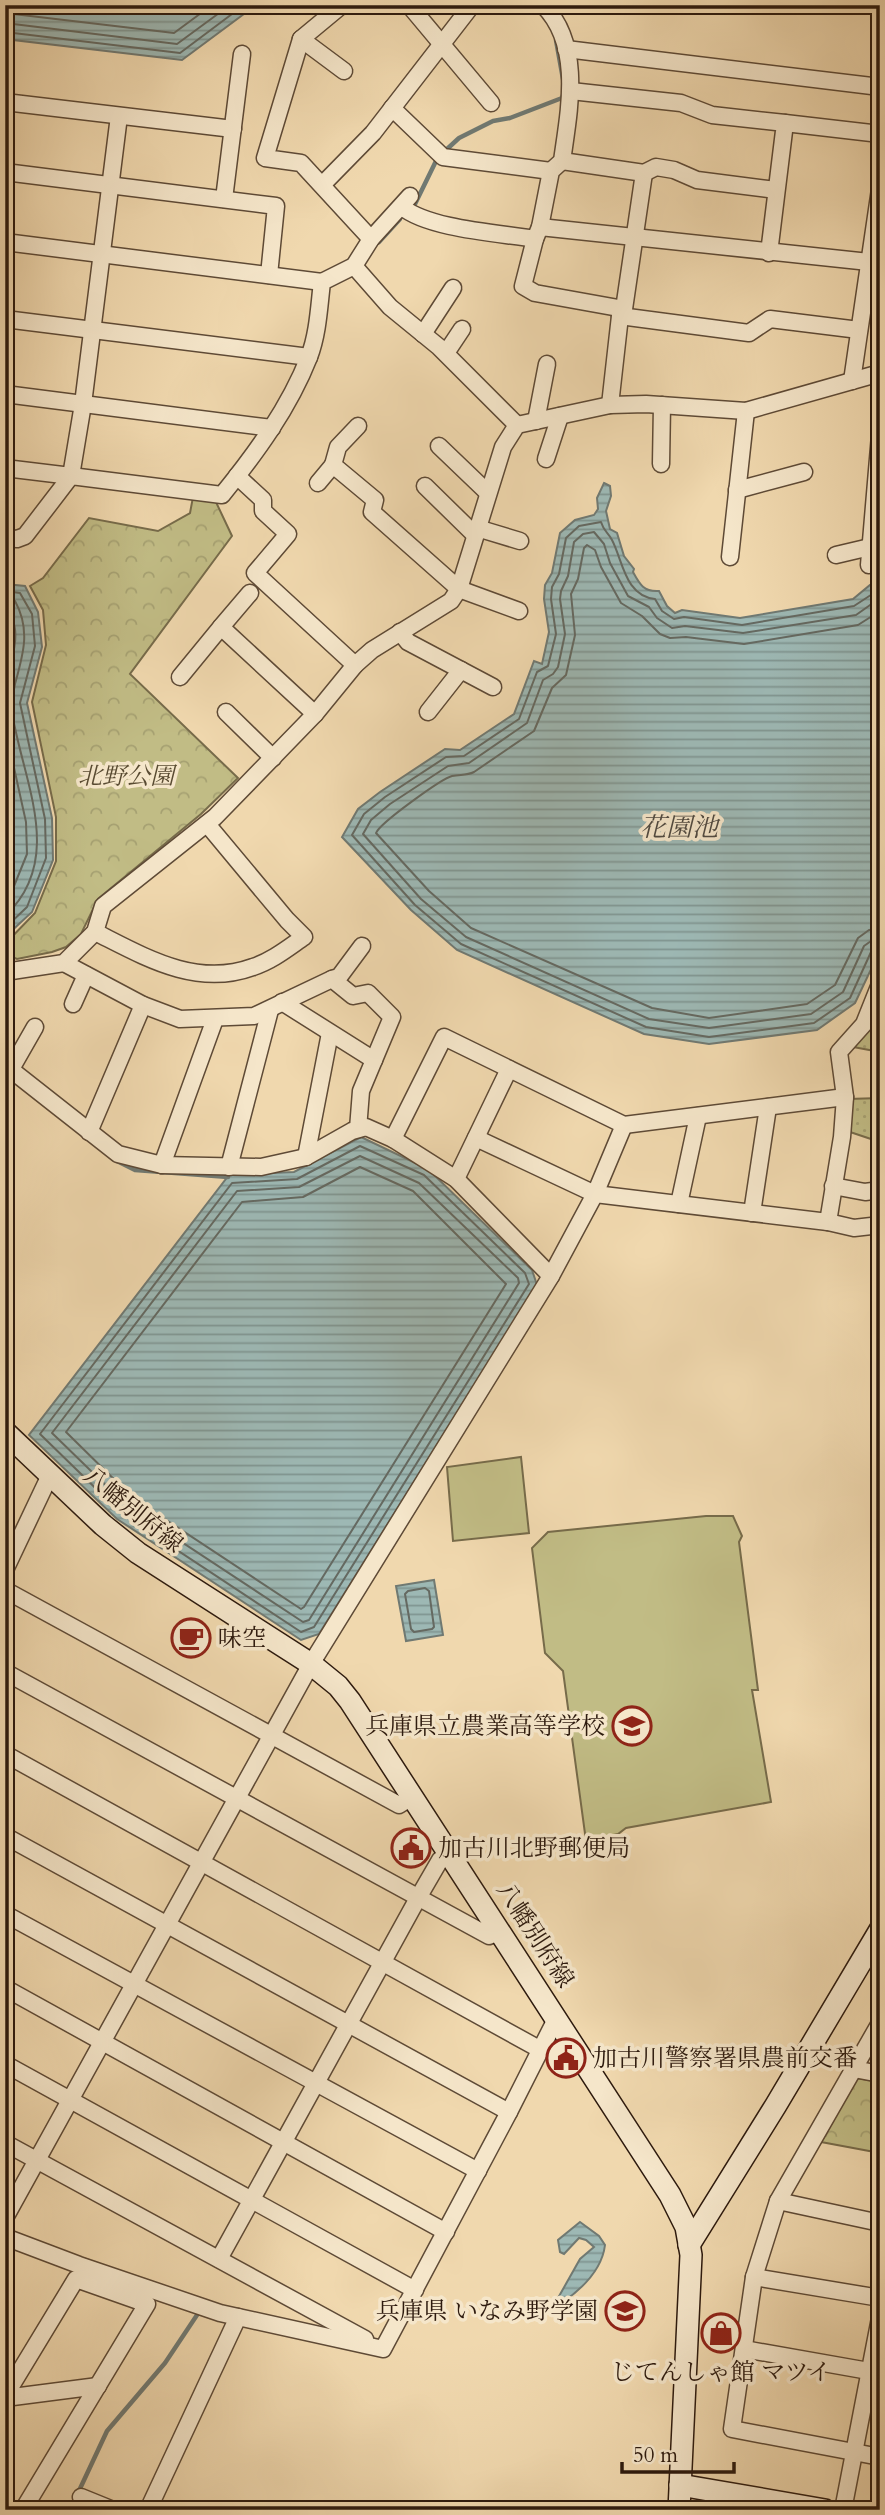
<svg xmlns="http://www.w3.org/2000/svg" width="885" height="2515" font-family="Cardo,'Noto Serif JP',serif">
	<style>
		.grass { fill: url(#grass-dots); stroke: #776b4a; stroke-width: 2 }
		.forest { fill: url(#forest-crowns); stroke: #776b4a; stroke-width: 2 }
		.pitch { fill: #c1bc85; stroke: #776b4a; stroke-width: 2 }
		.water { fill: url(#water-rules); stroke: #707972; stroke-width: 2 }
		.lines { fill: none; stroke-linecap: round; stroke-linejoin: round }
		.shore { stroke: #656961; stroke-width: 2 }
		.stream { stroke: #707972; stroke-width: 4.5 }
		.street-casing { stroke: #5e4a36; stroke-width: 19 }
		.secondary-casing { stroke: #2d1a0e; stroke-width: 24 }
		.street { stroke: #f5e6ca; stroke-width: 16 }
		.secondary { stroke: #f5e6ca; stroke-width: 21 }
		.labels { text-anchor: middle; dominant-baseline: central; stroke-width: 7; stroke-linejoin: round; paint-order: stroke }
		.park-label { font-size: 24px; font-style: italic; fill: #594b32; stroke: #f5e6ca }
		.street-label { font-size: 24px; fill: #2d1a0e; stroke: #f5e6ca }
		.poi-label { font-size: 24px; fill: #2d1a0e; stroke: #f5e6ca; text-anchor: start }
		.water-label { font-size: 26px; font-style: italic; fill: #4f4940; stroke: #f5e6ca }
	</style>
	<defs>
		<pattern id="grass-dots" width="8" height="8" patternUnits="userSpaceOnUse" patternTransform="scale(1.75)"><rect width="8" height="8" fill="#c1bc85"/><path d="M2 2h.1M6 6h.1" fill="none" stroke="#a6a172" stroke-width="1.8" stroke-linecap="round"/></pattern>
		<pattern id="forest-crowns" width="20" height="18" patternUnits="userSpaceOnUse" patternTransform="scale(1.75)"><rect width="20" height="18" fill="#c1bc85"/><path d="M2 6a3 3 0 1 1 6 0M12 15a3 3 0 1 1 6 0" fill="none" stroke="#a6a172"/></pattern>
		<pattern id="water-rules" width="6" height="5" patternUnits="userSpaceOnUse" patternTransform="scale(1.75)"><rect width="6" height="5" fill="#9db8b4"/><path d="M0 2.5h6" fill="none" stroke="#809591"/></pattern>
	</defs>
	<rect width="100%" height="100%" fill="#f0d8ae"/>
	<filter id="stains"><feTurbulence type="fractalNoise" baseFrequency=".00286" numOctaves="4"/><feColorMatrix values="0 0 0 0 .2 0 0 0 0 .09 0 0 0 0 .02 0 0 0 .5 -.17"/></filter>
	<radialGradient id="worn" r=".72"><stop offset=".6" stop-color="#630" stop-opacity="0"/><stop offset="1" stop-color="#630" stop-opacity=".3"/></radialGradient>
	<g class="grass">
		<path d="M880,994V1052L848,1046Z"/>
		<path d="M880,1098V1142L850,1132L848,1099Z"/>
	</g>
	<g class="forest">
		<path d="M193,497L215,500L232,536L130,674L238,778L201,814L98,899L81,934L66,947L52,952L17,959L5,954V944L35,913L56,861V817L32,702L46,645L43,610L30,586L43,578L89,518L158,531L190,513Z"/>
		<path d="M857,2078L880,2082V2153L821,2142Z"/>
	</g>
	<g class="pitch">
		<path d="M521,1457L529,1533L453,1541L447,1467Z"/>
		<path d="M706,1516H733L742,1536L739,1542L758,1690H752L771,1802L626,1828L618,1834L586,1841L563,1671L545,1653L532,1548L548,1532Z"/>
	</g>
	<g class="water">
		<path d="M5,5H256L182,60L5,39Z"/>
		<path d="M604,483L610,486L611,496L606,511L610,529L617,533L624,556L634,569L633,572C640,585 644,592 659,591L667,606L675,613L682,610L740,618L853,599L870,585L880,582V940L875,961L855,1003L817,1030L709,1044L644,1034L457,950L411,910L342,837L358,809L380,792L445,749L460,750L514,714L534,661L542,664L549,632L544,599L545,585L552,573L560,533L575,520L594,515L598,509L597,498Z"/>
		<path d="M5,584L25,586L38,612L42,647L27,703L52,818L53,860L32,912L5,937Z"/>
		<path d="M361,1137L428,1169L532,1270L537,1285L319,1634L301,1640L117,1519L29,1435L229,1175L294,1172Z"/>
		<path d="M434,1580L443,1635L406,1641L396,1586Z"/>
		<path d="M580,2222L599,2236L605,2245C602,2270 583,2288 563,2302L558,2298L580,2259L594,2247L586,2240L579,2238L564,2254L560,2252L558,2240Z"/>
	</g>
	<g class="lines">
		<g class="shore">
			<path d="M5,13L174,33L212,5"/>
			<path d="M5,23L177,44L230,5"/>
			<path d="M5,32L180,53L244,5"/>
			<path d="M880,589L854,606L742,625L684,617L674,619L662,611L655,599C625,596 623,561 612,540C608,532 604,532 601,522L579,526L566,538L559,574L552,587L551,599L556,634L548,666L537,672L519,719L464,756L446,757L385,797L364,814L352,835L415,905L461,944L646,1027L709,1037L814,1023L850,998L871,952L880,948"/>
			<path d="M5,591L20,593L32,614L35,646L20,703L45,819L46,858L27,907L5,928"/>
			<path d="M880,598L856,615L743,633L685,626L672,628L657,618L649,607L628,596L610,563L604,544L594,532L583,534L574,542L568,576L561,591L560,599L565,634L558,667L553,674L543,680L527,723L469,763L448,766L390,804L371,820L363,834L421,899L466,937L649,1019L709,1028L811,1014L843,992L864,946L871,941L880,939"/>
			<path d="M5,599L15,601C31,630 23,655 15,684C14,691 11,698 11,706C20,776 68,857 5,916"/>
			<path d="M5,610C25,626 11,662 5,682"/>
			<path d="M880,611L858,625L744,644L686,637L670,638L660,634L642,616L621,603L601,567L595,550L587,545L584,548L578,579L571,594L575,635L566,675L552,688L534,731L474,772C466,776 460,774 452,776C441,779 380,823 376,833L429,891L471,928L652,1008L709,1018L807,1004L835,985L858,938L869,930L880,929"/>
			<path d="M5,727L26,822L27,854L10,896L5,901"/>
			<path d="M360,1146L424,1175L525,1273L529,1284L314,1627L301,1632L121,1513L40,1434L232,1183L297,1179Z"/>
			<path d="M360,1156L419,1183L518,1278L519,1283L309,1620L303,1622L127,1506L52,1433L237,1191L299,1187Z"/>
			<path d="M360,1167L413,1191L506,1284L304,1607L301,1609L133,1498L66,1432L242,1202L303,1197Z"/>
			<path d="M425,1588L429,1591L434,1627L432,1629L414,1632L411,1629L405,1594L408,1591Z"/>
		</g>
		<g class="stream">
			<path d="M556,40L563,79"/>
			<path d="M446,150L459,138L493,121L510,118L562,98L563,95"/>
			<path d="M415,204L436,161"/>
			<path d="M379,242L400,219"/>
			<path d="M113,1159L135,1170L228,1177"/>
			<path d="M70,2510L107,2431L165,2363L199,2312"/>
		</g>
		<g class="street-casing">
			<g id="street">
				<path d="M342,5L301,39L265,158L301,163L371,239"/>
				<path d="M409,5L491,103"/>
				<path d="M301,39L344,71"/>
				<path d="M566,49L880,87"/>
				<path d="M571,91L681,103L712,115L785,123L769,253"/>
				<path d="M5,102L233,129"/>
				<path d="M392,108L443,157L551,171"/>
				<path d="M785,123L880,134"/>
				<path d="M562,161L644,173L656,167L674,170L697,180L776,190"/>
				<path d="M5,172L276,206L269,275"/>
				<path d="M323,184L373,133L472,5"/>
				<path d="M224,199L242,54"/>
				<path d="M402,207C429,229 499,233 535,239L540,227L869,262"/>
				<path d="M540,227L551,171L562,161C569,111 583,45 543,5"/>
				<path d="M535,239L523,286L535,293L624,309"/>
				<path d="M5,242L322,282"/>
				<path d="M354,266L390,307L439,347L517,425"/>
				<path d="M620,316L749,333L770,319L859,330"/>
				<path d="M5,319L309,357"/>
				<path d="M423,334L453,288"/>
				<path d="M446,353L462,329"/>
				<path d="M852,381L880,189"/>
				<path d="M5,394L272,428"/>
				<path d="M610,405L620,316L624,309L644,173"/>
				<path d="M536,421L547,364"/>
				<path d="M358,426L338,447L333,465L375,500L372,512L459,589L519,611"/>
				<path d="M439,446L487,492"/>
				<path d="M546,459L560,416"/>
				<path d="M661,464L662,405"/>
				<path d="M5,468L71,476L83,404L119,116"/>
				<path d="M237,476L263,500V511L288,534L255,573L355,665"/>
				<path d="M318,483L333,465"/>
				<path d="M425,486L475,535"/>
				<path d="M737,490L804,472"/>
				<path d="M477,528L520,541"/>
				<path d="M5,538L17,539L25,536L71,476L222,495C256,453 289,408 309,357C318,334 319,307 322,282L354,266L371,239L410,196"/>
				<path d="M836,555L870,547"/>
				<path d="M730,557L746,411"/>
				<path d="M869,565L880,435"/>
				<path d="M250,593L221,627L315,714"/>
				<path d="M400,632L408,642L493,687"/>
				<path d="M180,677L221,627"/>
				<path d="M226,712L273,758"/>
				<path d="M428,712L461,670"/>
				<path d="M95,932C145,957 196,988 253,967C272,961 288,948 304,937L287,920L207,824"/>
				<path d="M64,963L143,1005L180,1019L254,1016L332,979L353,996L368,993L392,1017L361,1091L358,1129"/>
				<path d="M5,972L64,963L95,932L103,906L215,817L315,714L355,665L372,650L451,601L459,589L503,447L517,425L610,405L646,404L746,411L880,373"/>
				<path d="M332,979L339,977L362,946"/>
				<path d="M282,1002L374,1060"/>
				<path d="M73,1004L86,975"/>
				<path d="M5,1065L118,1154L162,1165L261,1167L306,1157L352,1131L366,1127L393,1139L456,1179L551,1276"/>
				<path d="M11,1069L35,1027"/>
				<path d="M89,1132L143,1005"/>
				<path d="M476,1138L595,1194L828,1222L842,1137L845,1097L839,1052L864,1024L880,984"/>
				<path d="M393,1139L444,1037L624,1125L845,1097"/>
				<path d="M306,1157L330,1033"/>
				<path d="M162,1165L215,1019"/>
				<path d="M229,1167L270,1010"/>
				<path d="M456,1179L509,1069"/>
				<path d="M833,1186L865,1192L880,1190"/>
				<path d="M679,1204L698,1116"/>
				<path d="M752,1213L768,1107"/>
				<path d="M828,1222L854,1228L880,1225"/>
				<path d="M5,1570L50,1475"/>
				<path d="M5,1590L399,1805L412,1797"/>
				<path d="M5,1672L489,1936L500,1931"/>
				<path d="M5,1754L541,2050"/>
				<path d="M5,1836L509,2112"/>
				<path d="M5,1914L478,2171"/>
				<path d="M5,1988L446,2232"/>
				<path d="M880,2023L778,2201L754,2277L732,2429L880,2457"/>
				<path d="M5,2064L415,2290"/>
				<path d="M854,2069L880,2074"/>
				<path d="M5,2143L365,2339"/>
				<path d="M778,2201L880,2223"/>
				<path d="M5,2218L311,1664L551,1276L595,1194L624,1125"/>
				<path d="M5,2237L79,2265L220,2313L383,2349L509,2112L557,2017"/>
				<path d="M219,2259L418,1898L440,1860L450,1852"/>
				<path d="M754,2277L880,2298"/>
				<path d="M744,2349L880,2373"/>
				<path d="M5,2396L76,2279L147,2304L23,2510"/>
				<path d="M5,2398L98,2386"/>
				<path d="M81,2497L113,2510"/>
				<path d="M148,2510L238,2317"/>
				<path d="M843,2510L880,2318"/>
			</g>
		</g>
		<g class="secondary-casing">
			<g id="secondary">
				<path d="M5,1432L103,1525L138,1553L311,1664L338,1686L350,1701L670,2195L686,2227L691,2255L679,2510"/>
				<path d="M689,2245L776,2105L880,1930"/>
				<path d="M680,2485L825,2510"/>
			</g>
		</g>
		<use href="#street" class="street"/>
		<use href="#secondary" class="secondary"/>
	</g>
	<defs>
		<g id="cafe-ring" transform="scale(2.0125)"><circle r="9.5" fill="#f5e6ca" stroke="#8f2418" stroke-width="1.5"/><path d="M-5.5-4.5H6V0H3Q3 3.5 0 3.5H-2.5Q-5.5 3.5-5.5 0ZM3-3.2v2h1.7v-2ZM-6 4.5H4V6H-6Z" fill="#8f2418"/></g>
		<g id="school-ring" transform="scale(2.0125)"><circle r="9.5" fill="#f5e6ca" stroke="#8f2418" stroke-width="1.5"/><path d="M0-5L7-2L0 1L-7-2ZM-4 1L0 2.5L4 1V4Q0 6-4 4Z" fill="#8f2418"/></g>
		<g id="civic-ring" transform="scale(2.0125)"><circle r="9.5" fill="#f5e6ca" stroke="#8f2418" stroke-width="1.5"/><path d="M-.6-6.5H3V-4.5H.6V-3L4-1V1h2V6H-6V1h2V-1L-.6-3ZM-1.2 2.5V6h2.4V2.5Z" fill="#8f2418"/></g>
		<g id="shop-ring" transform="scale(2.0125)"><circle r="9.5" fill="#f5e6ca" stroke="#8f2418" stroke-width="1.5"/><path d="M-5-2.5h2.3a2.7 3.5 0 0 1 5.4 0H5L5.5 6h-11ZM-1.5-2.5h3a1.5 2.3 0 0 0-3 0Z" fill="#8f2418"/></g>
	</defs>
	<g fill-rule="evenodd">
		<use href="#cafe-ring" x="191" y="1638"/>
		<use href="#school-ring" x="632" y="1726"/>
		<use href="#civic-ring" x="411" y="1848"/>
		<use href="#civic-ring" x="566" y="2058"/>
		<use href="#school-ring" x="625" y="2311"/>
		<use href="#shop-ring" x="721" y="2333"/>
	</g>
	<g class="labels">
		<g class="park-label">
			<text x="126" y="776">北野公園</text>
		</g>
		<g class="street-label">
			<text transform="translate(133 1510) rotate(39)">八幡別府線</text>
			<text transform="translate(535 1935) rotate(57)">八幡別府線</text>
		</g>
		<g class="poi-label">
			<text x="218" y="1638">味空</text>
			<text x="605" y="1726" text-anchor="end">兵庫県立農業高等学校</text>
			<text x="438" y="1848">加古川北野郵便局</text>
			<text x="593" y="2058">加古川警察署県農前交番</text>
			<text x="598" y="2311" text-anchor="end">兵庫県 いなみ野学園</text>
			<text x="721" y="2372" text-anchor="middle">じてんしゃ館 マツイ</text>
		</g>
		<g class="water-label">
			<text x="679" y="827">花園池</text>
		</g>
	</g>
	<rect width="885" height="2515" fill="none" stroke="#f0d8ae" stroke-width="28"/>
	<rect x="7" y="7" width="871" height="2501" fill="none" stroke="#2d1a0e" stroke-width="3.5"/>
	<rect x="14" y="14" width="857" height="2487" fill="none" stroke="#2d1a0e" stroke-width="2"/>
	<path d="M622 2462v10h112v-10" fill="none" stroke="#2d1a0e" stroke-width="3.5"/>
	<text x="633" y="2462" font-size="21" fill="#2d1a0e" stroke="#f5e6ca" stroke-width="5" paint-order="stroke">50 m</text>
	<rect width="100%" height="100%" filter="url(#stains)"/>
	<rect width="100%" height="100%" fill="url(#worn)"/>
</svg>
